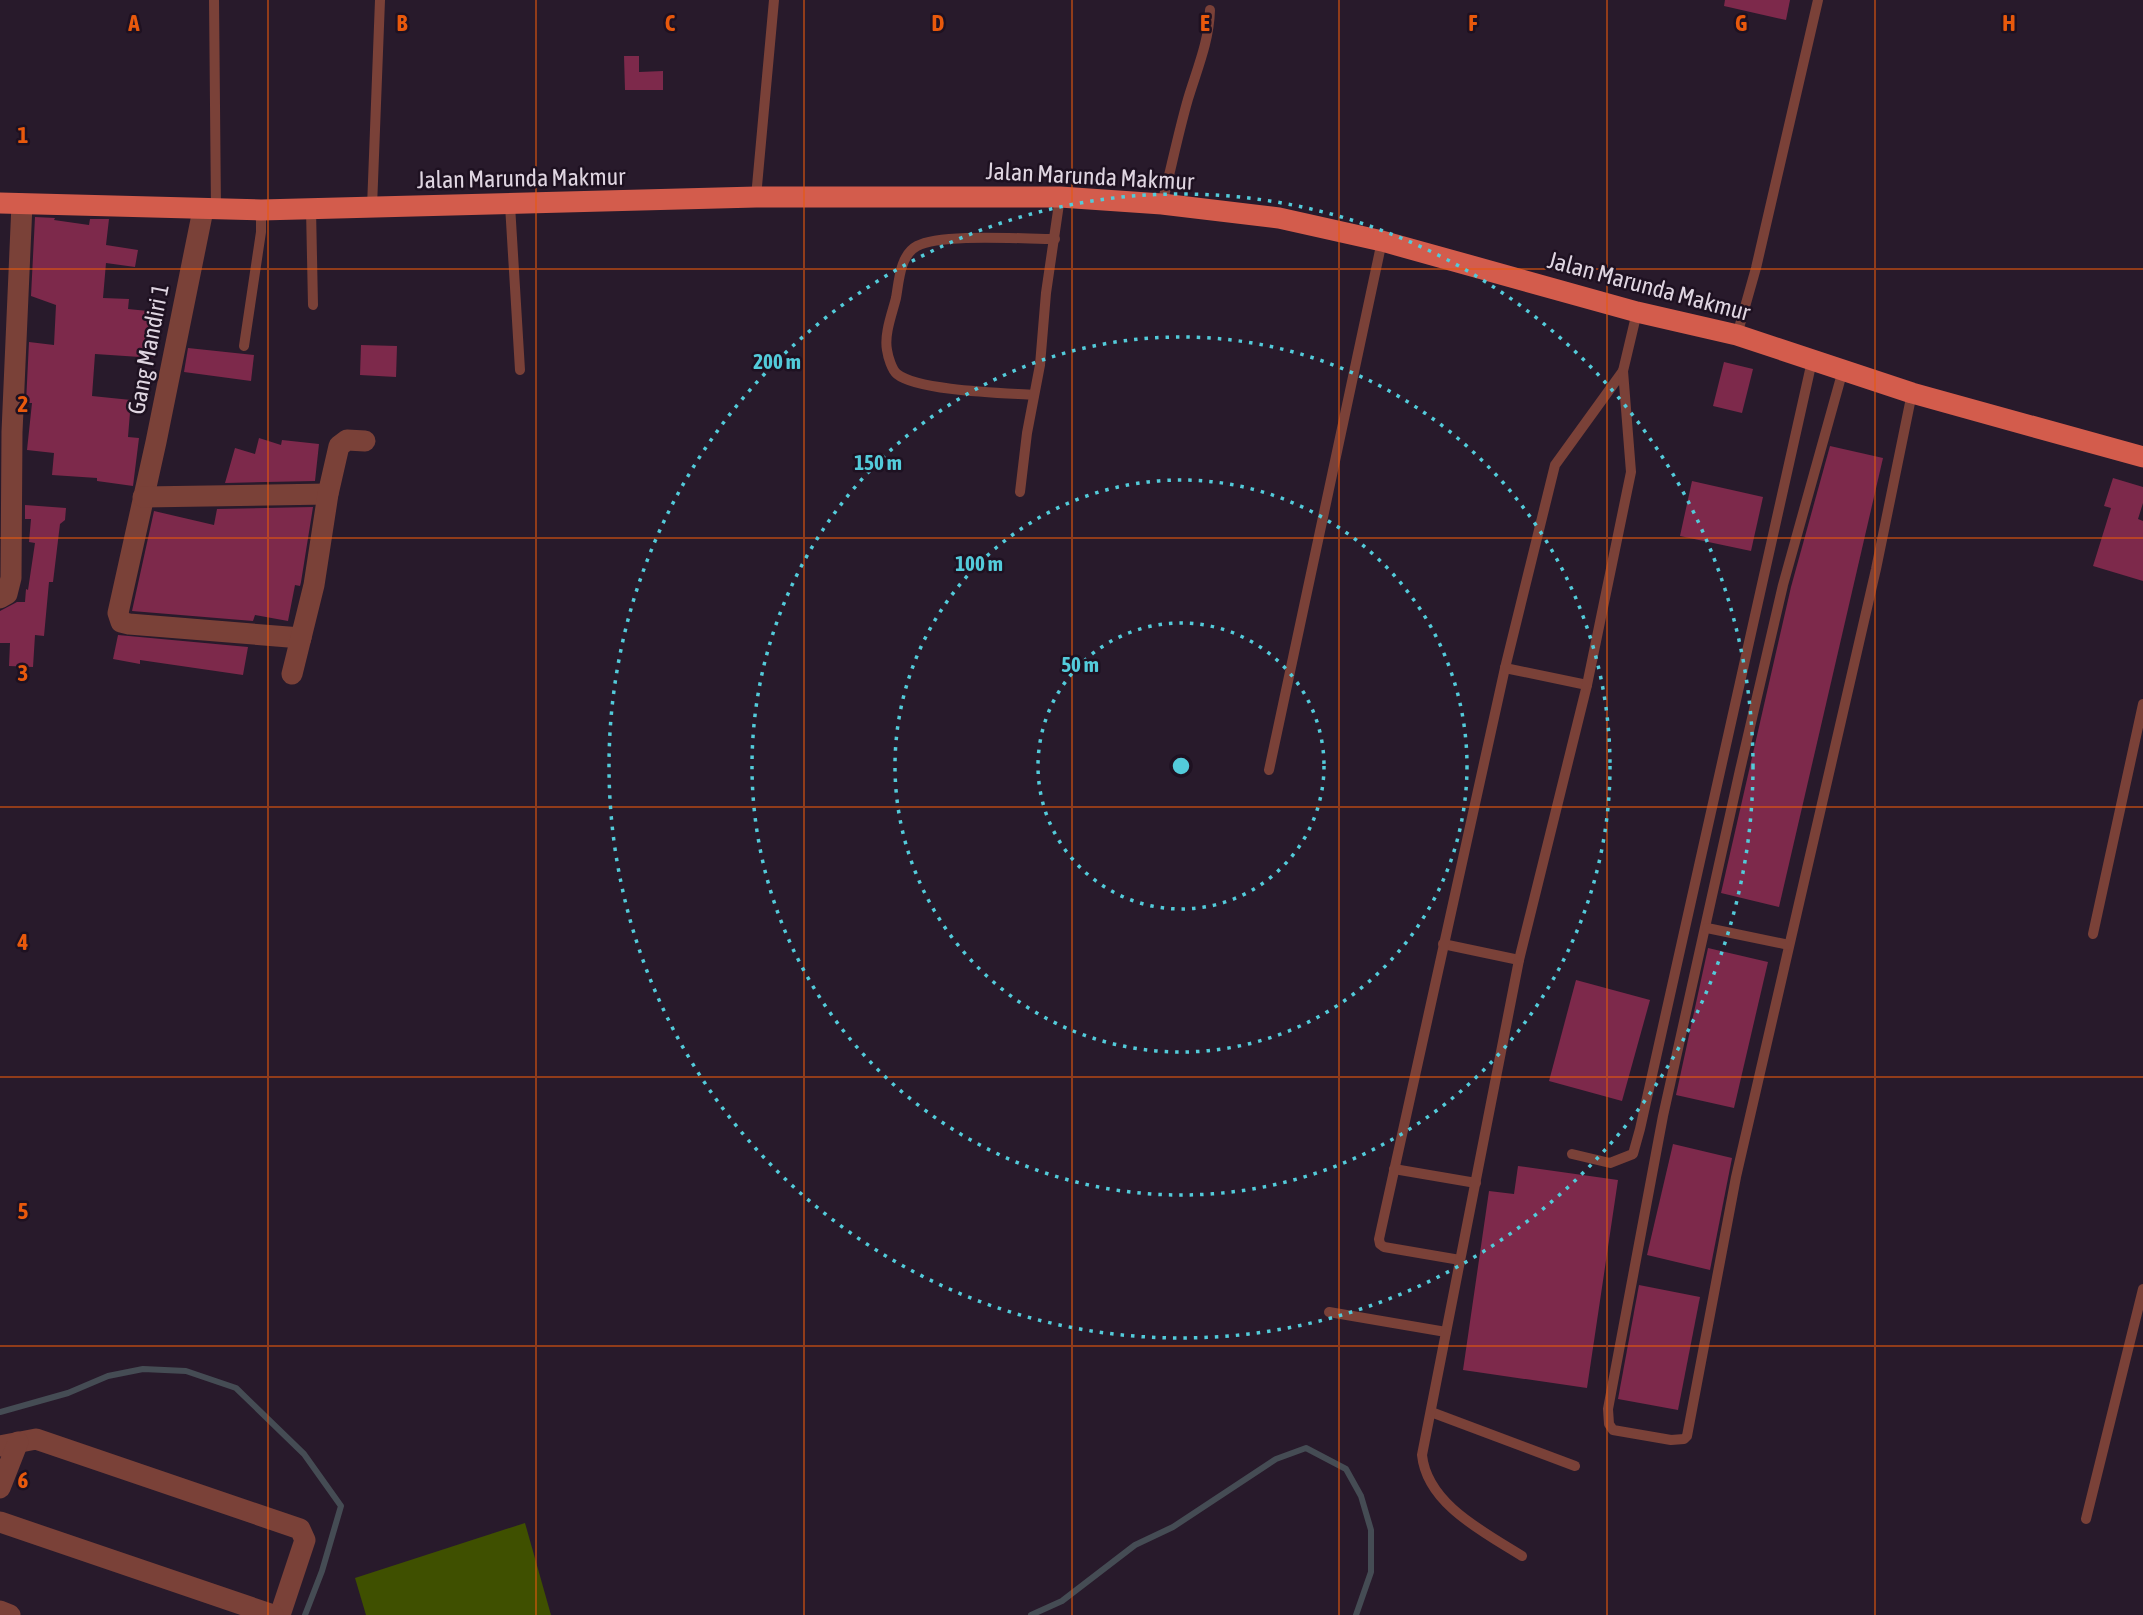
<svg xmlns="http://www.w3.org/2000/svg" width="2143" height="1615" font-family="'Asap Condensed',sans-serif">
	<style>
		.green { fill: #3f5000 }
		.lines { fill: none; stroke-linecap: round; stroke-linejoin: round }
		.stream { stroke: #454c54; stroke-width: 6 }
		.building { fill: #7d294b }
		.lane { stroke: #7a4138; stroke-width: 10 }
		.street { stroke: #7a4138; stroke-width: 21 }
		.primary { stroke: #d35c4c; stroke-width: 21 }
		.grid { fill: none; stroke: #e8590c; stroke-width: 2; stroke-opacity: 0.55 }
		.ring { fill: none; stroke: #53cbda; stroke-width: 3.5; stroke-dasharray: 3.5 7 }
		.labels { text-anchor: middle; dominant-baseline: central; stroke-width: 5; stroke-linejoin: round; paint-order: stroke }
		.street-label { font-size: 24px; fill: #dfd5e1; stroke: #1e1121 }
		.grid-label { font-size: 23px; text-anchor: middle; font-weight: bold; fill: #e8590c; stroke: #1e1121; stroke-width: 5; stroke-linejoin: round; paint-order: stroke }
		.centre { fill: #53cbda; stroke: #1e1121; stroke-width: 3.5 }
		.ring-label { font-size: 21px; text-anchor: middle; font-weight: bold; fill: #53cbda; stroke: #1e1121; stroke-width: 5; stroke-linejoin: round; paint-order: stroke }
	</style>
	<rect width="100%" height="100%" fill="#281a2b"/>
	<path class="green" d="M525,1523L551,1615H366L355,1578Z"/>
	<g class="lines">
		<g class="stream">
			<path d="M0,1412L68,1393L108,1376L143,1369L186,1371L236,1388L304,1454L341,1506L322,1571L305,1615"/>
			<path d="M1031,1615L1062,1601L1135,1545L1173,1527L1276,1459L1306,1448L1346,1469L1361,1496L1371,1530V1572L1356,1615"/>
		</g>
	</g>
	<g class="building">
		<path d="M1725,0H1790L1786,20L1724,6Z"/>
		<path d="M624,56H639V72L663,71V90H625Z"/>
		<path d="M35,217L55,218L54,220L89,225L90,219H109L106,245L138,250L135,267L106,263L103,298L129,299L128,309L158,312L155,358L95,354L92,396L131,400L128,437L139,438L133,486L97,481V478L52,475L54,453L27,450L32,403H26L29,342L54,345L56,305L31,296Z"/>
		<path d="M361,345L397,346L396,377L360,375Z"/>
		<path d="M188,348L254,355L251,381L184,372Z"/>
		<path d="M1724,362L1753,369L1742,413L1713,406Z"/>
		<path d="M259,438L281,445L282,440L319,444L315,481L225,483L235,448L255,454Z"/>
		<path d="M1830,446L1883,458L1779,907L1721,893L1791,587Z"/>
		<path d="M2113,478L2143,487V503L2138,519L2143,521V581L2093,566L2111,508L2104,506Z"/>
		<path d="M1692,481L1763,497L1751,551L1680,536Z"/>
		<path d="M25,505L66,508L65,520L60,524L53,582H49L44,636L35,635L33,667L9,666L10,643H0V611L17,602H25L26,589L28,590L35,543L29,542L31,519H25Z"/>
		<path d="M313,507L301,582L300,586L295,585L288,621L255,615L253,621L132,611L154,511L214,525L217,509Z"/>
		<path d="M118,635L248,647L243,675L140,660V664L113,659Z"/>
		<path d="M1708,948L1768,962L1734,1108L1676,1095Z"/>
		<path d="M1576,980L1650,1000L1622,1101L1549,1081Z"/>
		<path d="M1673,1144L1732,1158L1710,1270L1647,1255Z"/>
		<path d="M1518,1166L1618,1180L1587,1388L1463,1370L1489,1191L1514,1194Z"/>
		<path d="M1639,1285L1700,1297L1678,1410L1618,1399Z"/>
	</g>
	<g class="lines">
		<g class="lane">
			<path d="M214,0L216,210"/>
			<path d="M756,197L774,0"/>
			<path d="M1162,204C1171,169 1178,134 1188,99C1197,69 1209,42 1210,10"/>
			<path d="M510,205L520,370"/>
			<path d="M372,207L380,0"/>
			<path d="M311,209L313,305"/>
			<path d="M1737,335L1756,268L1818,0"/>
			<path d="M244,346L261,232V210"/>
			<path d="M1843,370L1783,585L1740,770L1663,1116L1608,1409L1609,1424L1613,1430L1671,1440L1684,1439L1687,1436L1736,1177L1876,569L1912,393"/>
			<path d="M1034,395C1005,393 918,391 897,374C892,370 888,357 887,350C884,334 892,314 896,298C899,281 900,255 917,246C941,233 1023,239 1055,239"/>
			<path d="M1020,492L1027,433L1040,365L1046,293L1060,197"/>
			<path d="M1505,668L1587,685"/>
			<path d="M1269,770L1382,241"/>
			<path d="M1707,928L1789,945"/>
			<path d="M2093,934L2143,704"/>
			<path d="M1443,944L1519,960"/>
			<path d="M1572,1154L1610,1163L1633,1154L1640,1129L1812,361"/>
			<path d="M1394,1169L1476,1183"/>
			<path d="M1460,1260L1384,1247L1380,1244L1379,1239L1505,668L1555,465L1623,371"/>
			<path d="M1329,1312L1446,1332"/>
			<path d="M1431,1412L1575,1466"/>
			<path d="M2086,1519L2143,1289"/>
			<path d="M1522,1556C1484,1532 1427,1504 1422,1455L1519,960L1587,685L1631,472L1623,371L1637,312"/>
		</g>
		<g class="street">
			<path d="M203,210L156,442L118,613L121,622L129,624L301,638"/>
			<path d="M143,497L328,494"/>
			<path d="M0,598L7,594L11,578L12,432L22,204"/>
			<path d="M292,674L314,585L328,494L339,446L347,440L365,441"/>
			<path d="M0,1446L36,1439L300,1529L305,1540L280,1615"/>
			<path d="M0,1488L18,1442"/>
			<path d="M0,1522L273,1615"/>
			<path d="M0,1611L10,1615"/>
		</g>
		<path class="primary" d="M0,203L261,210L756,197H1060L1162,204L1279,218L1382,241L1637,312L1737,335L1912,393L2143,457"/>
	</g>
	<path class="grid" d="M268,0V1615M536,0V1615M804,0V1615M1072,0V1615M1339,0V1615M1607,0V1615M1875,0V1615M0,269H2143M0,538H2143M0,807H2143M0,1077H2143M0,1346H2143"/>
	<g class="ring">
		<circle cx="1181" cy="766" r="143"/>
		<circle cx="1181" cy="766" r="286"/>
		<circle cx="1181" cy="766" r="429"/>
		<circle cx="1181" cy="766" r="572"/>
	</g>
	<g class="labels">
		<g class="street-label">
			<text transform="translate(1090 176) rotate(3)">Jalan Marunda Makmur</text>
			<text transform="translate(521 178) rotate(-1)">Jalan Marunda Makmur</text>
			<text transform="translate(1649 286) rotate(15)">Jalan Marunda Makmur</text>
			<text transform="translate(148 349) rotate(-79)">Gang Mandiri 1</text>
		</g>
	</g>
	<g class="grid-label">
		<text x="134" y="31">A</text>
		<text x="402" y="31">B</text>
		<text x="670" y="31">C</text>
		<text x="938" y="31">D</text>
		<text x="1205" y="31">E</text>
		<text x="1473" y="31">F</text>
		<text x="1741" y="31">G</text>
		<text x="2009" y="31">H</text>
		<text x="23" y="143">1</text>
		<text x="23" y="412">2</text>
		<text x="23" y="681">3</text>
		<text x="23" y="950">4</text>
		<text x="23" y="1219">5</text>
		<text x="23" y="1488">6</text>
	</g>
	<circle cx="1181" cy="766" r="10" class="centre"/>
	<g class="ring-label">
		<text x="777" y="369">200 m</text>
		<text x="878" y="470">150 m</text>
		<text x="979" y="571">100 m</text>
		<text x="1080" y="672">50 m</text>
	</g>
</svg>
